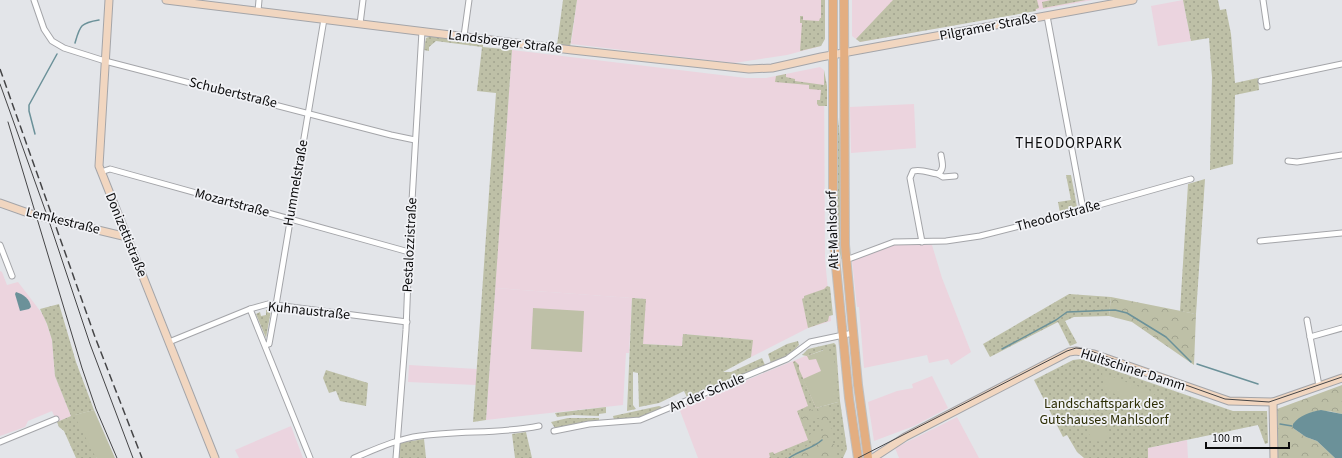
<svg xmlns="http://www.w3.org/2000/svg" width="1342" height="458" font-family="'Source Sans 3',sans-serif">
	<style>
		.commercial { fill: #ecd4de }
		.education { fill: #ebd4df }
		.grass { fill: url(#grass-dots) }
		.forest { fill: url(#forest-crowns) }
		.garden { fill: #bec0a7 }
		.water { fill: #6b9199 }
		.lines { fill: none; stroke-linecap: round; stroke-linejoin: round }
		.stream { stroke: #6b9199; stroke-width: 1.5 }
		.street-casing { stroke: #a4a5a9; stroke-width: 7 }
		.secondary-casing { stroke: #a4a5a9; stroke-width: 9 }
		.primary-casing { stroke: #c0c0c0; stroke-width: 10 }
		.street { stroke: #fff; stroke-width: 5 }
		.secondary { stroke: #f1d6c0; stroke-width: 7 }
		.primary { stroke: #e3ae81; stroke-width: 8 }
		.tram { stroke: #454547; stroke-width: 1 }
		.rail { stroke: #454547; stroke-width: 1.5; stroke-dasharray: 8 4; stroke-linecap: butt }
		.labels { text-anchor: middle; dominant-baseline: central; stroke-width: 3.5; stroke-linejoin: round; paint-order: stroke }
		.street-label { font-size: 14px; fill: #0b0b0c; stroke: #f1f2f6 }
		.park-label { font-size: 14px; fill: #2d2e05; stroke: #f1f2f6 }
		.neighbourhood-label { font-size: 15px; letter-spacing: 1px; fill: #0b0b0c; stroke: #f1f2f6 }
	</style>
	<defs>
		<pattern id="grass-dots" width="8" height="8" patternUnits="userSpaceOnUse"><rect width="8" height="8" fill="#bec0a7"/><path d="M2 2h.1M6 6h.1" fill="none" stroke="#a2a48f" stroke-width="1.8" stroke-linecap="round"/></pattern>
		<pattern id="forest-crowns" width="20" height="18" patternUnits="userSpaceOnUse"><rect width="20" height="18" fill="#bec0a7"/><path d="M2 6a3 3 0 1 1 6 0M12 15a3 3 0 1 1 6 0" fill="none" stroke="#a2a48f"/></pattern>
	</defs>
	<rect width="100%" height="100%" fill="#e3e5e9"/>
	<g class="commercial">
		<path d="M577,0H822L821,46L787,55L734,63L571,44Z"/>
		<path d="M852,0H1093L860,42L852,36Z"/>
		<path d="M512,50L746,78H766L820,67L824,70L825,259L831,321L808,328L751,357L752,340L683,334L682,346L642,344L645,299L495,288Z"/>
		<path d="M914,104L916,148L851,153L850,107Z"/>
		<path d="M895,243L932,245L942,278L971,352L951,365L948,359L929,363L927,355L864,368L859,307H857L852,261Z"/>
		<path d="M0,271L2,272L7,285L18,282L44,316L52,340L55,376L71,416L57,422L52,411L28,421L25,427L0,436Z"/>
		<path d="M810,354L834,357L809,441L784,450L785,458H698L679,408Z"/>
		<path d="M932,376L948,408L914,426L874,441L868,402L897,391L913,388L912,384Z"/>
		<path d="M957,417L979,458H899L895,448Z"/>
	</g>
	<g class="education">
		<path d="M1183,0L1191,41L1158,46L1151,6Z"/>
		<path d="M495,288L632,298L629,353H626L623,405L486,420Z"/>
		<path d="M409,365L477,369L476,385L408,382Z"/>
		<path d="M291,426L303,458H239L235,450Z"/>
		<path d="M1187,440L1188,458H1148V448Z"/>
	</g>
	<g class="grass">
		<path d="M563,0H577L570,47L557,45Z"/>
		<path d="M821,0H825V39L821,46L800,51L802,23H800V16H803V20L819,21L820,18H821Z"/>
		<path d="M893,0H1037L1039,8L1036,9V11L860,42L856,39Z"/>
		<path d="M1051,0H1086L1043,8L1042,2Z"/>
		<path d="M1183,0H1218L1220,10L1226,9L1231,34L1235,83L1258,78L1259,90L1235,95L1233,164L1210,170L1212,77L1209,38L1191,41Z"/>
		<path d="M431,36L483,43V47L512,50L486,420L473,422L496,93L477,91L482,47L436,41L429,47V51L424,50L426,38Z"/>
		<path d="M824,70L827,86V106H819L817,104V100H820L821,90L809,89V85L775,82L776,76L786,74V77L795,79V81L824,85Z"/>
		<path d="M836,118H838L841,148L843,258L841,259L837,237Z"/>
		<path d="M1066,175H1071L1077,207L1060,213L1058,202L1071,200Z"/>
		<path d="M1205,179L1196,314L1180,311L1188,184Z"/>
		<path d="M827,286L830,287L833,315L829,316L828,321L808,328L802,299L804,298V296L824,289Z"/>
		<path d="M1069,294L1111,297L1109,316L1074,317L1065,321L1077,343L1070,346L1058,322L990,357L983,344Z"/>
		<path d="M632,298L646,299L643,344L682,346L683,334L753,340L751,357L723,372H731L762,358L765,365L687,397L684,391L659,403L639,407L638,373L633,372V405L636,409L627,411Z"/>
		<path d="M59,304L76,362L94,410L75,415L97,458H76L64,431L59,427L57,422L71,416L55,376L52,340L47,324L40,309Z"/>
		<path d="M266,310H271L266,338L256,314L260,312L261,316L266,315Z"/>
		<path d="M798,341L799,345L788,356L771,363L768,354L787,344Z"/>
		<path d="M834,343L836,345L840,401L847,449L843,458H769L770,457L769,453L773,452L774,454L808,440L797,411L808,406L793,362L795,361L799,365V369L816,408L838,402L823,350L807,356L802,355L808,349Z"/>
		<path d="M1081,359L1233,411H1267L1268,443L1265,444L1258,425L1148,448V458H1084L1077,452L1067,435L1063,437L1034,380L1073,360Z"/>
		<path d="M326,370L368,383L366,406L340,401L336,391L329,393L323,378Z"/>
		<path d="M659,406L664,408L642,418L614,420L613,416Z"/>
		<path d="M606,407V413L599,414V416L573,415L557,417L555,413Z"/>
		<path d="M568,418H599V420L555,428L551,422Z"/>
		<path d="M526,432L532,458H515L512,434Z"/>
		<path d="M424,439L426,458H399V443Z"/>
	</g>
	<g class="forest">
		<path d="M1111,297L1196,314L1194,365L1132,322L1109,316Z"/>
		<path d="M1342,385V414C1317,408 1310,409 1293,428L1306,437L1317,441L1335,458H1278L1277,409Z"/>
		<path d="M828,408L832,412L829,422L832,429V443L835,445L838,458H794L793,452L795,450L813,444L810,434L822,431L824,429L819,418H816L808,424L804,423L801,415L811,410Z"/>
	</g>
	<g class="garden">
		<path d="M533,308L584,311L582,352L531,349Z"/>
		<path d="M824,350L834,357L838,402L816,408L803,379L821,371L816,359L809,360L807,356Z"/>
		<path d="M1102,373L1156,393L1149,399L1129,407L1120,396L1105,390Z"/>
		<path d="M94,410L115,458H97L95,456L74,415Z"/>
		<path d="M1095,420L1104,423L1108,434L1104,442L1093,441L1087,430L1089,423Z"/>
	</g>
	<g class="water">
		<path d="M16,292C23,294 30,299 31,307L29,309L20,311L15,294Z"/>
		<path d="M1321,410L1342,414V458H1335L1317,441L1306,437L1293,428V424C1300,415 1310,412 1321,410Z"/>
	</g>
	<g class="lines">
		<g class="stream">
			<path d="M75,43C80,26 80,23 99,20"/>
			<path d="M35,134L29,111V105L57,54"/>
			<path d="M1002,349L1056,320L1067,312L1115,310L1127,313L1166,337L1191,362"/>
			<path d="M1197,364L1258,384"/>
			<path d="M1280,424L1292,426"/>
			<path d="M789,458C800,450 812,449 822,440"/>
		</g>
		<g class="street-casing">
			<g id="street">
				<path d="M34,0L44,29L52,41L64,48L105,61L391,135L415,140"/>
				<path d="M1263,0L1267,27"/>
				<path d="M258,11L259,0"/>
				<path d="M1047,16L1083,209"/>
				<path d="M360,24L363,0"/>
				<path d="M464,36L469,0"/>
				<path d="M1261,81L1342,64"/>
				<path d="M1288,161L1297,162L1342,155"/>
				<path d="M101,172L110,169L409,252"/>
				<path d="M938,174L943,177L955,176"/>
				<path d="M1260,241L1342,233"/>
				<path d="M922,242L910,178L913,171C923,169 929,173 938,174C945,169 942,162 941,155"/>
				<path d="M0,245L12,276"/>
				<path d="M846,260L894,242L946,241L980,236L1060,216L1191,179"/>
				<path d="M250,309L310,458"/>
				<path d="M1307,320L1319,386"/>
				<path d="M1310,337L1342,328"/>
				<path d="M169,342L250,309L268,304L407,322"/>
				<path d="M266,345L269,344L275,311L324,19"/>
				<path d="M554,431L589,424L640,420L787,359L810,342L853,333"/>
				<path d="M0,442L56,419"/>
				<path d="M354,458C376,449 397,439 420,436C460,430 501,434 539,426"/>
				<path d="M396,458L406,330L409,252L422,31"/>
			</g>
		</g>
		<g class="secondary-casing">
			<g id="secondary">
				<path d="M109,0L99,166L215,458"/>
				<path d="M166,0L572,50L749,69L772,68L821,57L1133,0"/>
				<path d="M0,203L31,214L127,237"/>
				<path d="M1273,402L1274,458"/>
				<path d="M873,458L905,437L1069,352L1076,351L1094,354L1229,401L1273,402L1342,378"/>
			</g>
		</g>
		<g class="primary-casing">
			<g id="primary">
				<path d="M833,0V202L835,256L849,398L858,458"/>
				<path d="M844,0L845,245L858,385L868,458"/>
			</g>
		</g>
		<use href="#street" class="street"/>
		<use href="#secondary" class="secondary"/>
		<use href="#primary" class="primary"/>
		<g class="tram">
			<path d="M0,84L48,218L90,344L133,458"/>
			<path d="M8,122L82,368L96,409L117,458"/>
			<path d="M858,458L1067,351L1076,348L1085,349L1225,399L1269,402L1342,377"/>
		</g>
		<path class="rail" d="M0,69L95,337L142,458"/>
	</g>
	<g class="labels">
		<g class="street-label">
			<text transform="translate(988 27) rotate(-11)">Pilgramer Straße</text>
			<text transform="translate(505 42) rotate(7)">Landsberger Straße</text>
			<text transform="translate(233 93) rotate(14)">Schubertstraße</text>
			<text transform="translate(296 183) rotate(-80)">Hummelstraße</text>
			<text transform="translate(232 203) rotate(15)">Mozartstraße</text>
			<text transform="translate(1058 216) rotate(-15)">Theodorstraße</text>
			<text transform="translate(63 221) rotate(14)">Lemkestraße</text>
			<text transform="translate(833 230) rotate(-92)">Alt-Mahlsdorf</text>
			<text transform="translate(126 235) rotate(68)">Donizettistraße</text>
			<text transform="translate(410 245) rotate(-87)">Pestalozzistraße</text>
			<text transform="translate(309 311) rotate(6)">Kuhnaustraße</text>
			<text transform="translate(1133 370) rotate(18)">Hultschiner Damm</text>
			<text transform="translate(707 393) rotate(-23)">An der Schule</text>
		</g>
		<g class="park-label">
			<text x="1104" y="404">Landschaftspark des<tspan x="1104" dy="16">Gutshauses Mahlsdorf</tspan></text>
		</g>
		<g class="neighbourhood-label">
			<text x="1069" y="143">THEODORPARK</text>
		</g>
	</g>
	<path d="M1206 442v6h83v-6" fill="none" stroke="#0b0b0c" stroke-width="2"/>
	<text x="1212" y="442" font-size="12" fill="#0b0b0c" stroke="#f1f2f6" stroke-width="3" paint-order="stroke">100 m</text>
</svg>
